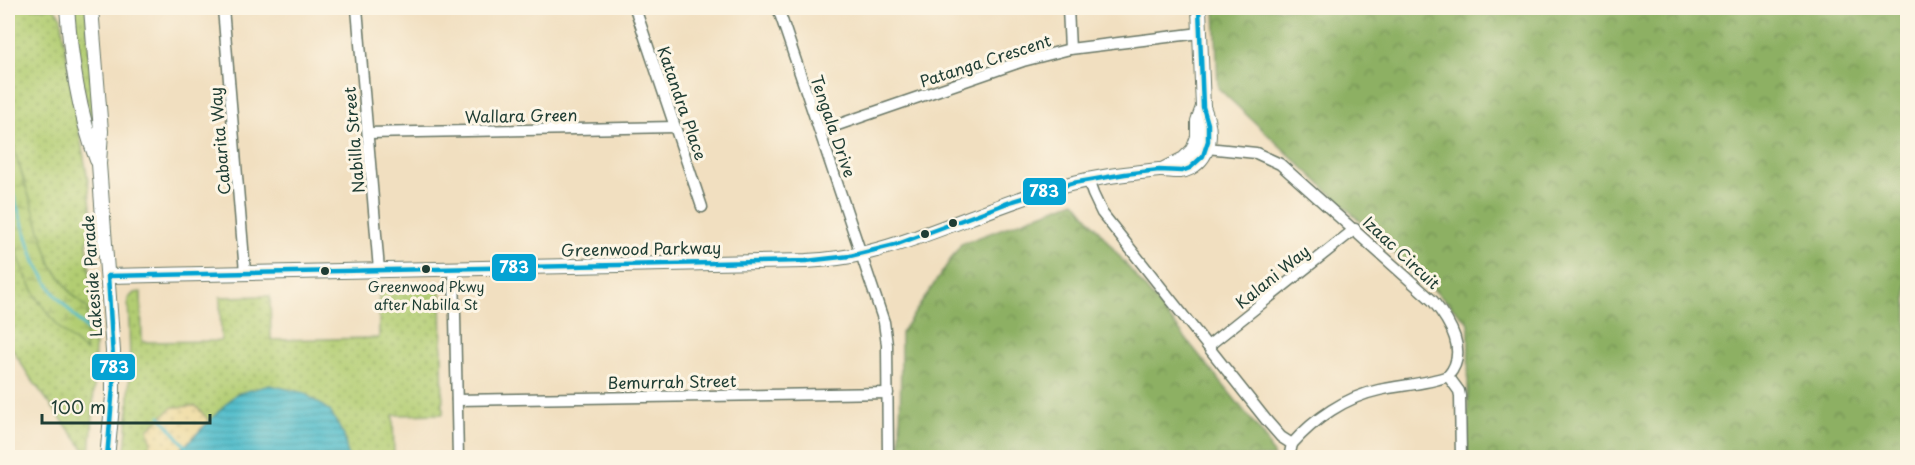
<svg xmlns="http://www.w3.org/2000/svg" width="1915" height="465" font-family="'Playpen Sans',sans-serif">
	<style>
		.grass { fill: url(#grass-dots); stroke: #688553; stroke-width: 1.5 }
		.forest { fill: url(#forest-crowns); stroke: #56764c; stroke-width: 1.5 }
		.wetland { fill: url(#wetland-marsh); stroke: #688553; stroke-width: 1.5 }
		.sand { fill: url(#sand-dots); stroke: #868c69; stroke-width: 1.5 }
		.water { fill: url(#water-rules); stroke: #387e80; stroke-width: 1.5 }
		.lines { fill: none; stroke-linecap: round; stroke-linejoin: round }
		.stream { stroke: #52becc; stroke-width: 3 }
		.minor-casing { stroke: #687665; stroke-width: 13 }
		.tertiary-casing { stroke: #687665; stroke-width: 16 }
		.minor { stroke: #fff; stroke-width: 10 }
		.tertiary { stroke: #fff; stroke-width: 14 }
		.bus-1-casing { stroke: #fcf5e5; stroke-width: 9 }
		.bus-1 { stroke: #05a3d3; stroke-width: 4.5 }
		.bus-dot { fill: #1f3d34; stroke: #fcf5e5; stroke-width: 2 }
		.labels { text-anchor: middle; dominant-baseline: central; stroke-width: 6; stroke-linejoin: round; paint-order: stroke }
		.bus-label { font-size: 14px; fill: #1f3d34; stroke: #fcf5e5 }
		.street-label { font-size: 16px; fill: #1f3d34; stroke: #fcf5e5 }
		.line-badge { stroke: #fcf5e5; stroke-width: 2 }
		.badge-label { font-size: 16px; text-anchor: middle; font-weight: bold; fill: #fff }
	</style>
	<defs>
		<pattern id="grass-dots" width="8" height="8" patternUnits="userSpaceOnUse" patternTransform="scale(1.5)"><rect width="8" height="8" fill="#b2cd72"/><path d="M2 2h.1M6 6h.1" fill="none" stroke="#90a85e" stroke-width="1.8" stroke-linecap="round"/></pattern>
		<pattern id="forest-crowns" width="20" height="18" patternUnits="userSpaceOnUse" patternTransform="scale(1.5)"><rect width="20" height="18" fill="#8db064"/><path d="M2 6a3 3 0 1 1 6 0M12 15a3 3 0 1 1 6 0" fill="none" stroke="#739053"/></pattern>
		<pattern id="wetland-marsh" width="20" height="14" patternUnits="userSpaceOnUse" patternTransform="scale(1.5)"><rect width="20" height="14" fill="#b2cd72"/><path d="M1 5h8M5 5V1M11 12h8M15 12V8" fill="none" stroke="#90a85e"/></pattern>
		<pattern id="sand-dots" width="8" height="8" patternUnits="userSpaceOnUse" patternTransform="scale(1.5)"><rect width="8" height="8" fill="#eeda9e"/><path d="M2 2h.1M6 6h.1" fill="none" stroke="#ccbc89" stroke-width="1.8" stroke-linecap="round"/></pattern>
		<pattern id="water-rules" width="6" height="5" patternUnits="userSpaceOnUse" patternTransform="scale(1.5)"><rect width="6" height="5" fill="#52becc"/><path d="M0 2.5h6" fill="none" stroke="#439ca6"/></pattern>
	</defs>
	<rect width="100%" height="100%" fill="#fcf5e5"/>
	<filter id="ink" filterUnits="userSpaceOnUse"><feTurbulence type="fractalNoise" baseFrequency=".0167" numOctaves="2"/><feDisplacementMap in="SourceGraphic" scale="12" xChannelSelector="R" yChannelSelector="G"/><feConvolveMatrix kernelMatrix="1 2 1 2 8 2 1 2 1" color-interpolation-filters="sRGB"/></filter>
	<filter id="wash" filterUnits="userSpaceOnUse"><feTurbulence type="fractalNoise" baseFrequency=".008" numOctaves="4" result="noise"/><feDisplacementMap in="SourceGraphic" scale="24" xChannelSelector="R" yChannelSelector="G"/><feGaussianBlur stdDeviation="1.35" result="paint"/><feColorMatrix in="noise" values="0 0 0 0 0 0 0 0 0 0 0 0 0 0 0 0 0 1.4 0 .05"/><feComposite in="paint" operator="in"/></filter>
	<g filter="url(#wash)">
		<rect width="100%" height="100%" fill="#f1dfc0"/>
		<g class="grass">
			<path d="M8,8H54L61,17L70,81L88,180L93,226L87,243L94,309L95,345L93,415L90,454L86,452L29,376L8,342Z"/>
			<path d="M73,8H86L95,124L91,125L82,81Z"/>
			<path d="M434,287L441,293L443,414L393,415L394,457L124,458C131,404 131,352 128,299L134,293L141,292L142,342L221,341L220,297L270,296L271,340L379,338V288Z"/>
		</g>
		<g class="forest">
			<path d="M1215,8H1907V457H1467L1469,323L1218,88Z"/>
			<path d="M1075,201L1265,437L1274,457H900L901,333L961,244Z"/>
		</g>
		<path class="wetland" d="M8,131L51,264L71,293L88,309L85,351L61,330L37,298L22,268L8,222Z"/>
		<path class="sand" d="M196,406L210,422L174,457H148L151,440L148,429L173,407Z"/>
		<path class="water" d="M270,385L304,393L330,411L344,436L348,457H174L236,394Z"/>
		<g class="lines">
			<g class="stream">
				<path d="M8,179L35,262L53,292L87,330"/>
				<path d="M160,416L188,449"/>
			</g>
		</g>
	</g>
	<g filter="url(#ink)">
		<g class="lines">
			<g class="minor-casing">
				<g id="minor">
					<path d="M223,8L245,272"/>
					<path d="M357,8L379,270"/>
					<path d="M635,8L702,207"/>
					<path d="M778,8L884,322L887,345L888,458"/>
					<path d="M1068,8L1070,49"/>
					<path d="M820,131L1023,61L1070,49L1200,33"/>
					<path d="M368,133L675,127"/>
					<path d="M1207,148L1256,153L1280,164L1433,301C1450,322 1469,352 1448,376L1459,391L1460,396L1461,458"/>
					<path d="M1088,180L1093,194L1102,213L1267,421L1281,437L1292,444L1289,458"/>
					<path d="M454,269L458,458"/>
					<path d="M1208,346L1355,229"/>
					<path d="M457,400L888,393"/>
					<path d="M1292,444C1314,419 1346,397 1379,390C1402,385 1427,384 1448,376"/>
				</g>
			</g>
			<g class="tertiary-casing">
				<g id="tertiary">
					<path d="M67,8C71,59 78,112 97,160"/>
					<path d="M91,8L101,131L99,164L113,351V396L107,458"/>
					<path d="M1162,170L1184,159L1193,150L1198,137V121L1203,107L1199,8"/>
					<path d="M108,276L806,261C826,260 845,258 865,253C946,233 1021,190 1104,177C1122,174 1141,172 1159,170C1170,169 1179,174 1190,168C1213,155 1212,129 1203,107"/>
				</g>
			</g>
			<use href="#minor" class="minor"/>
			<use href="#tertiary" class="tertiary"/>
			<g class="bus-1-casing">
				<g id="bus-1">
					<path d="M108,276L806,261L850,256L895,245L1013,201L1073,183L1125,174L1159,170L1182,171L1190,168L1203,156L1208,141V124L1203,107L1199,8"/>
					<path d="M107,458L114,374L108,276"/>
				</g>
			</g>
			<use href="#bus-1" class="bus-1"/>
		</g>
	</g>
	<g class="bus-dot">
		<circle cx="953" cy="223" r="5"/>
		<circle cx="925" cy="234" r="5"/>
		<circle cx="426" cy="269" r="5"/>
		<circle cx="325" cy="271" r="5"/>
	</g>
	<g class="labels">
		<g class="bus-label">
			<text x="426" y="286">Greenwood Pkwy<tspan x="426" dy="18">after Nabilla St</tspan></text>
		</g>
		<g class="street-label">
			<text transform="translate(985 60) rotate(-18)">Patanga Crescent</text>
			<text transform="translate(683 103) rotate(71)">Katandra Place</text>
			<text transform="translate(521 115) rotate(-1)">Wallara Green</text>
			<text transform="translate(834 126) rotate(71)">Tengala Drive</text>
			<text transform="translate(353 140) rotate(-95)">Nabilla Street</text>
			<text transform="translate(219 141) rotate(-95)">Cabarita Way</text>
			<text transform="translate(641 248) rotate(-1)">Greenwood Parkway</text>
			<text transform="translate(1402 252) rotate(43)">Izaac Circuit</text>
			<text transform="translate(91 276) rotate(-94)">Lakeside Parade</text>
			<text transform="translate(1272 276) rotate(-39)">Kalani Way</text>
			<text transform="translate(672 381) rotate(-1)">Bemurrah Street</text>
		</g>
	</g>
	<g class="line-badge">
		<rect x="1022" y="177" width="45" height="29" rx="6" fill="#05a3d3"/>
		<rect x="491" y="253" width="46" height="29" rx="6" fill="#05a3d3"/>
		<rect x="91" y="353" width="45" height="28" rx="6" fill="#05a3d3"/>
	</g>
	<g class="badge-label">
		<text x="1044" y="197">783</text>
		<text x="514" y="273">783</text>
		<text x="114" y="373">783</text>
	</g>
	<rect width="1915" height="465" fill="none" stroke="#fcf5e5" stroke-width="30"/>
	<path d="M42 414v9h168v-9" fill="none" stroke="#1f3d34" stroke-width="3"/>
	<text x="51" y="414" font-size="18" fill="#1f3d34" stroke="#fcf5e5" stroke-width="4.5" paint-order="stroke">100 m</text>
</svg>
